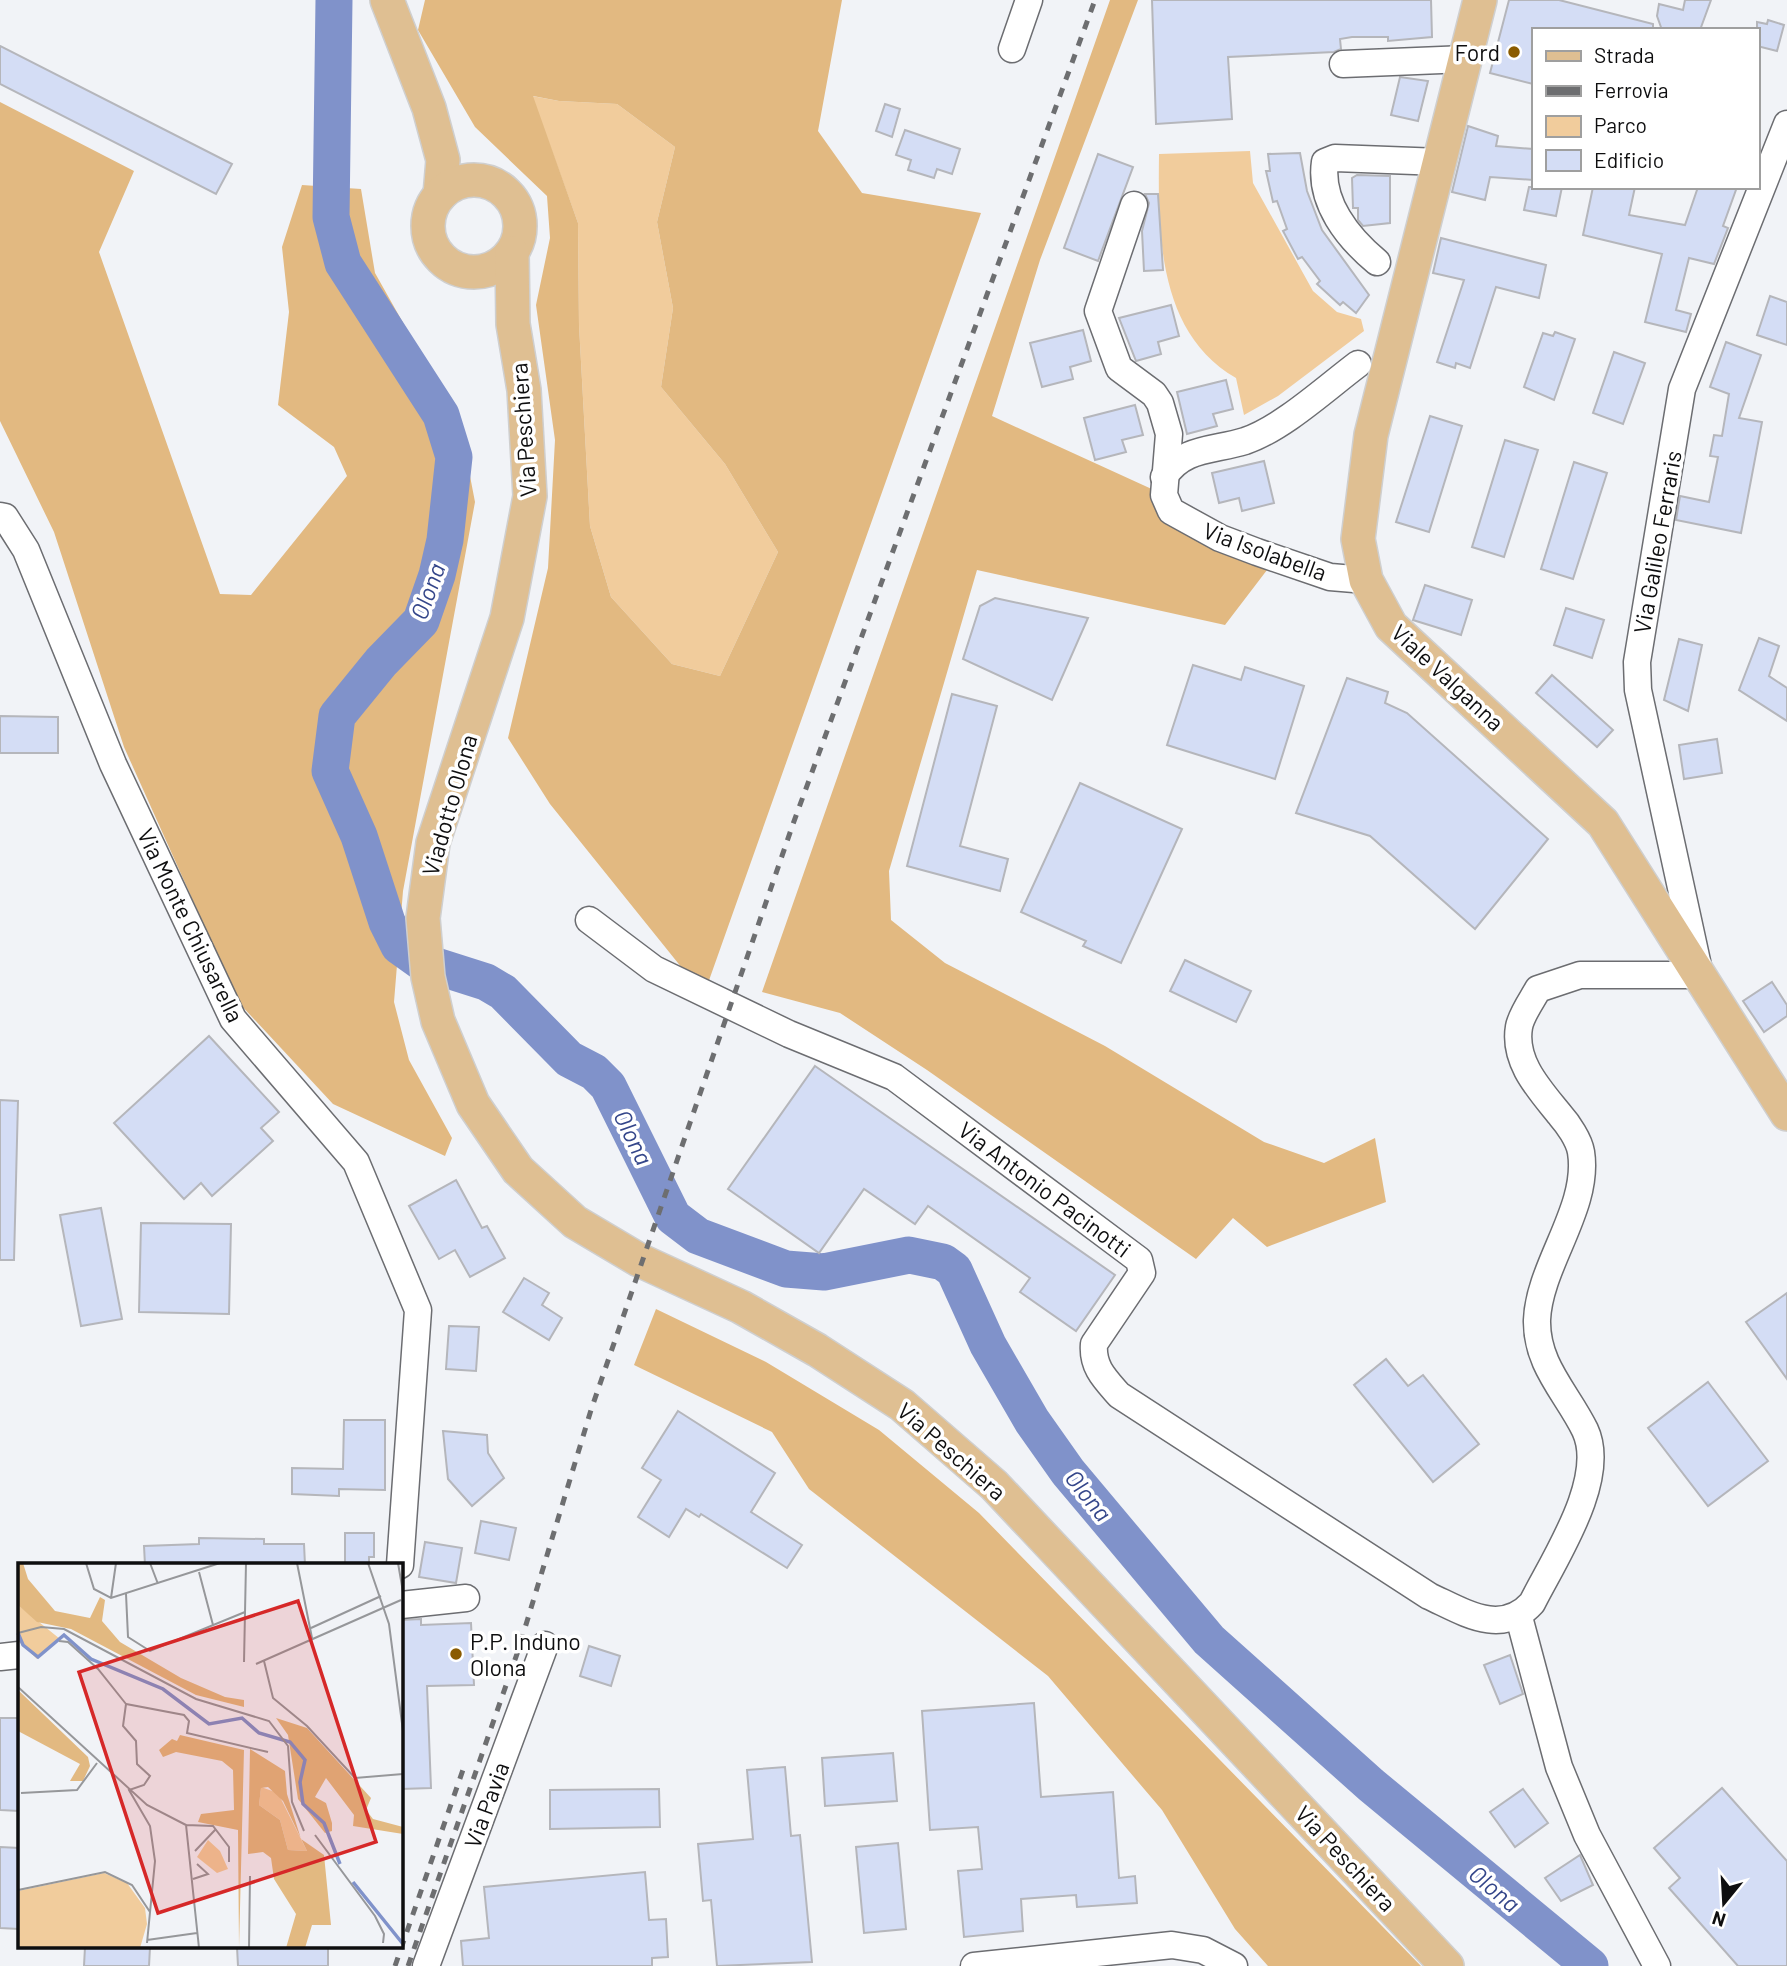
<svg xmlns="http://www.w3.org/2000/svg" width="1787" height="1966" font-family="Barlow,sans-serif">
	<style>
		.green { fill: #f1cc9c }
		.forest { fill: #e2b981; fill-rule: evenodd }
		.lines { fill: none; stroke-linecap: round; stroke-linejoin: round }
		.river { stroke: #8092ca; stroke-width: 37 }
		.building { fill: #d4ddf5; stroke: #b5b6bb; stroke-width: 2 }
		.minor-casing { stroke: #6c6d71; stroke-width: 29 }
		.major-casing { stroke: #cfcfcf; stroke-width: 36 }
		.minor { stroke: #fff; stroke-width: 26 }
		.major { stroke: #dfbf92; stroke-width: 33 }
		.rail { stroke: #6d6e70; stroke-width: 5; stroke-dasharray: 9 9; stroke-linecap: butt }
		.poi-dot { fill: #8a5b00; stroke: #fff; stroke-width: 2.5 }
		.labels { text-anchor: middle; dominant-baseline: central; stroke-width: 7; stroke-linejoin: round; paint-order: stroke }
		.poi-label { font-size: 23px; fill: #0e0e0f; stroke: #fff; text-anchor: end }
		.street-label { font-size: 23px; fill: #0e0e0f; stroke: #fff }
		.water-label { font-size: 24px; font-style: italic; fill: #34468a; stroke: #fff }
		.inset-river { fill: none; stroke: #8092ca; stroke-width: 3.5 }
		.inset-road { fill: none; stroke: #96979a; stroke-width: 2 }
		.view { fill: #d62828; fill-opacity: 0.15; stroke: #d62828; stroke-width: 3.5 }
		.inset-edge { fill: none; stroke: #0e0e0f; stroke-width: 3.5 }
	</style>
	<rect width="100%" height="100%" fill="#f1f3f7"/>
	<g class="green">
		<path d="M532,96L559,101L617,104L675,147L657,222L673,308L661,387L725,464L778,552L720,676L672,664L611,597L590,526L579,325L578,223Z"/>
		<path d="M1250,151L1253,183L1313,291L1337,312L1361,319L1364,331L1278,396L1244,415L1236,378C1158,333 1158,235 1159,154Z"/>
	</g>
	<g class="forest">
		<path d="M425,0H842L818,131L862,193L981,213L707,986L690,978L550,804L508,738L548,568L555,440L536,305L550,238L547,196L475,127L418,30ZM533,96L559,101L617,104L675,147L657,222L673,308L661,387L725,464L778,552L720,676L672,664L611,597L590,526L579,325L578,223Z"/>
		<path d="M1110,0H1138L1040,260L992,416L1202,512L1193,535L1267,570L1225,625L977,570L889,871L891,920L945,963L1105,1046L1264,1142L1324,1163L1375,1138L1386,1202L1267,1247L1233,1218L1196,1259L927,1070L840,1013L762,992Z"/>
		<path d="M0,102L134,171L99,252L220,594L251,595L347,476L334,447L278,405L289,312L282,247L302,185L361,189L375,273L460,424L475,502L403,891L394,1002L409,1060L452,1138L445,1156L333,1104L239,1003L124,747L54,532L0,421Z"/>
		<path d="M656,1309L766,1362L879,1430L979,1513L1421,1966H1268L1235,1929L1162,1810L1048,1676L809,1489L772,1432L634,1365Z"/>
	</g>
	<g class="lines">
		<path class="river" d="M334,0L331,217L343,263L441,415L454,457L445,540L437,575L421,621L381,662L337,716L330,771L359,836L387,922L399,946L420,961L486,982L503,992L569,1059L594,1072L608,1086L673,1217L698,1236L786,1269L824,1272L909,1255L943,1262L954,1270L988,1345L1032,1421L1068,1472L1209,1640L1371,1785L1590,1966"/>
	</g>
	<g class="building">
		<path d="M1152,0H1431L1432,37L1388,41V37H1352L1340,39L1341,49L1334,52L1228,57L1232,119L1156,124Z"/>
		<path d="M1509,0H1559L1653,24V30H1533V84L1490,73Z"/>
		<path d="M1685,0H1711L1700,30H1662L1657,16L1659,4L1683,10Z"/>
		<path d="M1768,20L1784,25L1777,51L1757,46V22L1767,24Z"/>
		<path d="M0,46L232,164L216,194L0,84Z"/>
		<path d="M1400,77L1428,81L1418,121L1391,115Z"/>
		<path d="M885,104L900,109L892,137L876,131Z"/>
		<path d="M1468,126L1498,136L1496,146L1533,149V180L1490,177L1485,200L1452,192Z"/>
		<path d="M905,130L960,149L952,174L937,169L934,178L908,170L911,160L896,155Z"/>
		<path d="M1300,153L1307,191L1322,230L1369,295L1356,313L1343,302L1340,305L1317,284L1320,281L1302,257L1298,259L1283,231L1287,229L1277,201L1273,202L1266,171H1270L1268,154Z"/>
		<path d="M1098,154L1133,167L1098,261L1064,248Z"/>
		<path d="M1357,175L1390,176V223L1363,226L1358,220V208H1353L1352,178Z"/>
		<path d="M1529,187H1562L1556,216L1524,210Z"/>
		<path d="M1593,187H1635L1629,215L1685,225L1698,187H1737L1723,226L1728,228L1714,264L1689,258L1676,310L1691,314L1686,332L1645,322L1662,254L1583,235Z"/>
		<path d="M1145,194H1158L1163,270L1144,271L1142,231L1149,203Z"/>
		<path d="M1441,238L1546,265L1539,298L1496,287L1470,368L1456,363L1455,368L1437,362L1464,280L1433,273Z"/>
		<path d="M1770,296L1787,302V345L1757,335Z"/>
		<path d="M1171,305L1179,336L1158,342L1161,354L1136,361L1119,318Z"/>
		<path d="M1083,330L1091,361L1070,367L1073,379L1042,387L1030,343Z"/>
		<path d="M1555,332L1575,339L1554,400L1524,387L1543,333L1553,336Z"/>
		<path d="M1726,342L1761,355L1739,418L1762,422L1741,533L1676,520L1680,496L1709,502L1718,457L1710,456L1714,435L1722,436L1729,394L1710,387Z"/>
		<path d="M1614,352L1645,363L1623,424L1593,413Z"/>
		<path d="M1226,380L1233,409L1213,414L1217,426L1187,434L1177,392Z"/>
		<path d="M1135,405L1143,435L1122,440L1126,452L1095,460L1084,418Z"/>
		<path d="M1430,416L1462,426L1429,532L1396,522Z"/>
		<path d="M1505,440L1538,450L1504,557L1472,547Z"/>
		<path d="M1264,461L1274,503L1242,511L1239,498L1219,503L1212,473Z"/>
		<path d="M1574,462L1607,473L1573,579L1541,569Z"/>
		<path d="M1425,585L1472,600L1461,635L1413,620Z"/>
		<path d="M995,598L1088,618L1052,700L963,659L980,606Z"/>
		<path d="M1566,608L1604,620L1592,658L1554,645Z"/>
		<path d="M1759,638L1779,646L1769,676L1787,688V721L1739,690Z"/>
		<path d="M1679,639L1702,645L1688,711L1664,700Z"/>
		<path d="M1193,665L1241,680L1245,667L1304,686L1275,779L1167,745Z"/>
		<path d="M1552,675L1613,730L1597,747L1536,693Z"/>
		<path d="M1347,678L1388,692L1385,703L1407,713L1548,839L1475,929L1370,836L1296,813Z"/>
		<path d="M952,694L997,706L960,846L1008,859L1000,891L907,866Z"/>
		<path d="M0,716L58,717V753H0Z"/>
		<path d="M1717,739L1722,773L1684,779L1679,745Z"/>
		<path d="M1080,783L1182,829L1121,963L1083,946L1086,941L1021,912Z"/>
		<path d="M1185,960L1251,991L1236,1022L1170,991Z"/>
		<path d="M1772,982L1787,1005V1016L1764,1032L1743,1001Z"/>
		<path d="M209,1036L279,1112L261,1128L273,1141L212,1196L201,1183L184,1199L114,1123Z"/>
		<path d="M815,1066L1115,1275L1076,1331L1020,1292L1030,1278L928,1206L915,1224L864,1189L819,1253L728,1189Z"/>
		<path d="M0,1100L18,1101L14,1260H0Z"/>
		<path d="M456,1180L482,1228L487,1226L505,1258L470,1277L455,1250L439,1259L409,1206Z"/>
		<path d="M101,1208L122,1319L81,1326L60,1215Z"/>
		<path d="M141,1223L231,1224L229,1314L139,1312Z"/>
		<path d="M524,1278L549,1293L542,1305L562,1318L549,1340L503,1312Z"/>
		<path d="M1787,1293V1379L1746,1322Z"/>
		<path d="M449,1326L479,1327L476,1371L446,1369Z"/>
		<path d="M1386,1359L1408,1386L1423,1375L1479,1444L1433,1482L1354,1385Z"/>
		<path d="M1708,1382L1768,1461L1708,1506L1648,1428Z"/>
		<path d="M678,1411L775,1473L751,1512L802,1545L787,1568L701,1514L699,1517L686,1509L669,1537L638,1517L661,1480L642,1468Z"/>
		<path d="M344,1420H385V1490L339,1489V1496L292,1494V1468L343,1469Z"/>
		<path d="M443,1431L487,1435L488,1453L504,1478L472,1506L448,1479Z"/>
		<path d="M481,1521L516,1528L509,1560L475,1553Z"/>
		<path d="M345,1533H374V1557H369V1565H345Z"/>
		<path d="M199,1538L264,1539V1544H304L305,1565H145L144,1546L199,1544Z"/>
		<path d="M425,1542L462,1548L456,1583L419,1577Z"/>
		<path d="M421,1619V1625L471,1623L474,1685L427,1686L431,1788L401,1789V1620Z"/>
		<path d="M589,1646L620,1656L611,1686L580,1676Z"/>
		<path d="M1510,1655L1523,1694L1500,1704L1484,1665Z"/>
		<path d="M1034,1703L1041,1797L1113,1792L1119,1878L1135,1876L1137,1903L1077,1907L1076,1895L1021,1899L1023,1931L964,1937L958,1871L982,1869L978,1827L930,1830L922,1711Z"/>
		<path d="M0,1718H19V1811L0,1810Z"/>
		<path d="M893,1753L897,1801L825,1806L822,1758Z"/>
		<path d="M785,1767L791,1836L800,1835L812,1962L717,1966L711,1900L703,1901L698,1844L753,1839L747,1770Z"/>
		<path d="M1722,1788L1787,1861V1966H1738L1669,1888L1680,1878L1654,1848Z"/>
		<path d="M659,1789L660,1827L550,1829V1790Z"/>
		<path d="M1523,1789L1548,1823L1515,1847L1490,1812Z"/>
		<path d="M898,1843L906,1929L864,1933L856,1847Z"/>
		<path d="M0,1847L19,1848V1929L0,1928Z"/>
		<path d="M1580,1855L1593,1885L1561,1901L1545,1878Z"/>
		<path d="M645,1872L649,1920L666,1919L668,1957L652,1958V1966H463L461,1941L489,1938L484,1887Z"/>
		<path d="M85,1947H150L149,1966H84Z"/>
		<path d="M237,1947H328V1966H238Z"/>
	</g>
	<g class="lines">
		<g class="minor-casing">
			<g id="minor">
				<path d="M1012,49L1029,0"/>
				<path d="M1343,64L1466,59"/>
				<path d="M1134,205L1098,311L1119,368L1154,394L1160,403L1169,434L1164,495L1171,511L1220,538L1257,552L1330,577L1366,580"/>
				<path d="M1377,262C1348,238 1319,202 1325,162L1335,158L1441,162"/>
				<path d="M1164,477C1183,447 1213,451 1245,441C1283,428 1326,388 1358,364"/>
				<path d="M0,516L5,517L26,550L113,764L233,1019L356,1162L418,1310L400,1565"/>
				<path d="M589,920L654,969L789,1034L894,1077L1139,1260L1142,1273L1094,1344C1092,1367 1105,1379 1119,1395L1429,1596C1464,1612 1501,1637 1532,1603C1554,1559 1608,1479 1585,1430C1567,1393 1536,1365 1537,1320C1539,1265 1590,1208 1581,1152C1579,1140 1568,1124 1560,1115C1540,1090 1513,1062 1519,1027C1521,1015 1532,1000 1538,989L1580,975H1700L1638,690L1637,662L1682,389L1787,124"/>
				<path d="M401,1605L466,1598"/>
				<path d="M1519,1617L1559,1767L1587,1835L1657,1966"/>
				<path d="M0,1657L19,1655"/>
				<path d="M426,1966L545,1645"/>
				<path d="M974,1966L1172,1945L1203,1950L1234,1966"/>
			</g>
		</g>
		<g class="major-casing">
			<g id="major">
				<path d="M387,0L429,108L443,160L440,195"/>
				<path d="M1480,0L1371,435L1358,539L1366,580L1391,626L1603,823L1787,1114"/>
				<circle cx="474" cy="226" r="46"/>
				<path d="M512,253L513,324L524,390L530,496L507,618L433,843L423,918L428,977L438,1021L473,1104L518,1170L575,1222L639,1260L741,1307L817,1350L902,1405L994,1485L1447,1966"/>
			</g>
		</g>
		<use href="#minor" class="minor"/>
		<use href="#major" class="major"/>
		<g class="rail">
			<path d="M395,1966L465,1764"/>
			<path d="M408,1966L518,1651L591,1410L793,824L1095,0"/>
		</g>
	</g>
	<g class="poi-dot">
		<circle cx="1514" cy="52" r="7"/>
		<circle cx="456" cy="1654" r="7"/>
	</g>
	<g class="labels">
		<g class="poi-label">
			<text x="1500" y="52">Ford</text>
			<text x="470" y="1641" text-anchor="start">P.P. Induno<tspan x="470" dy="26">Olona</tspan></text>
		</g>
		<g class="street-label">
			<text transform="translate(523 430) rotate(-94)">Via Peschiera</text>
			<text transform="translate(1657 542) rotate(-80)">Via Galileo Ferraris</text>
			<text transform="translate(1265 551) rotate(20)">Via Isolabella</text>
			<text transform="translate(1448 677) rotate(43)">Viale Valganna</text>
			<text transform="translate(449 805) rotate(-74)">Viadotto Olona</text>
			<text transform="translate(191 925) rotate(64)">Via Monte Chiusarella</text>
			<text transform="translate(1045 1189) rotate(37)">Via Antonio Pacinotti</text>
			<text transform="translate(952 1451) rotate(41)">Via Peschiera</text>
			<text transform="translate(486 1805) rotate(-70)">Via Pavia</text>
			<text transform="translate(1346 1858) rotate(47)">Via Peschiera</text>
		</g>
		<g class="water-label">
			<text transform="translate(427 591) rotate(-70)">Olona</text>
			<text transform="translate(634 1137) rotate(64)">Olona</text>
			<text transform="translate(1089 1495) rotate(51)">Olona</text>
			<text transform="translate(1495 1888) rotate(40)">Olona</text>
		</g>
	</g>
	<g transform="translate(18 1563)">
		<rect width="385" height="385" fill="#f1f3f7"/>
		<path d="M0,42L42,76L19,96L0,78ZM243,224L260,230L289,288L270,287L262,257L241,242ZM190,277L202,288L210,306L199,310L179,294ZM86,310L109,320L127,345L129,361L122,385H0V328Z" fill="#f1cc9c"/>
		<path d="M0,0H5L10,16L37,48L72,55L82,34L87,37L84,58L102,79L163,115L207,134L226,137V144L178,132L53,66L19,59L0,42ZM0,127L70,194L72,203L65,218H52L62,201L0,168ZM258,155L289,165L353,235L348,247L355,256L385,264V271L335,263L336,252L308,215L297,234L308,240L314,260V268L307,270L280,236L270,172ZM162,172L226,187L221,385L220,267L180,259L183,251L216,247L215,207L204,198L158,189L145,194L141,187L154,176L159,178ZM232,186L267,208L269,231L283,276L306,292L313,362H294L287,385H268L278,351L256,316L253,295L245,289L230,291ZM250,224L265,238L289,288L270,287L262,257L241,242L243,225Z" fill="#e2b981" fill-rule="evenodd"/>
		<path class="inset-river" d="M0,70L5,82L20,94L46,72L73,96L145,126L191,161L224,155L241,170L272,179L287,197L282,219L285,241L306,260L322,301M335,319L385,381"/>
		<path class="inset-road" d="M68,0L76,26L93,35L202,0M132,0L140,21M279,0L294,75M350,0L371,61L385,168M380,0L385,29M181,9L195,62M108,31L110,74L132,88L227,49M93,35L98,0M293,65L363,33M0,70L23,64L46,66L178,136L251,158L270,183L274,239L286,268M41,78L50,79L80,106L108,141M246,98L255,135L289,163L337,215L385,211M226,99L228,0M238,101L383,37M0,124L129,242L168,262L181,385M3,230L59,227L79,200M168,262L195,263L211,284V299M297,272L357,353L366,371L365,380M177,288L197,267M175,316L190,311L179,301M0,327L87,309L114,322L132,349M129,377L179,370M129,380L137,298L132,263L111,227L126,222L132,213L119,201L118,178L105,163L108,141L166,152L171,158L169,170L250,189M231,385L232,313"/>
		<path class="view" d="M280,38L358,279L140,350L61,109Z"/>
		<rect width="385" height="385" class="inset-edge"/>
	</g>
	<rect x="1532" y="28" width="228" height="161" fill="#ffffff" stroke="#9f9f9f" stroke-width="2"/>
	<rect x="1546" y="51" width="35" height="10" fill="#dfbf92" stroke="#9f9f9f" stroke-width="2"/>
	<text x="1594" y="63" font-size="21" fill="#0e0e0f">Strada</text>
	<rect x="1546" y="86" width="35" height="10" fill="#6d6e70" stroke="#9f9f9f" stroke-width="2"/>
	<text x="1594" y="98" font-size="21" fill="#0e0e0f">Ferrovia</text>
	<rect x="1546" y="116" width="35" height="21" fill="#f1cc9c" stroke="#9f9f9f" stroke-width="2"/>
	<text x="1594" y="133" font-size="21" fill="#0e0e0f">Parco</text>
	<rect x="1546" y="150" width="35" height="21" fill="#d4ddf5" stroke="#9f9f9f" stroke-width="2"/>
	<text x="1594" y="168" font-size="21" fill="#0e0e0f">Edificio</text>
	<g transform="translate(1724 1903) rotate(198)" stroke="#ffffff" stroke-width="5" paint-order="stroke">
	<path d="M0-5L12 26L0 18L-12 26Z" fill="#0e0e0f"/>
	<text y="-10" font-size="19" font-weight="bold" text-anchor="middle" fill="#0e0e0f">N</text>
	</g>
</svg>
